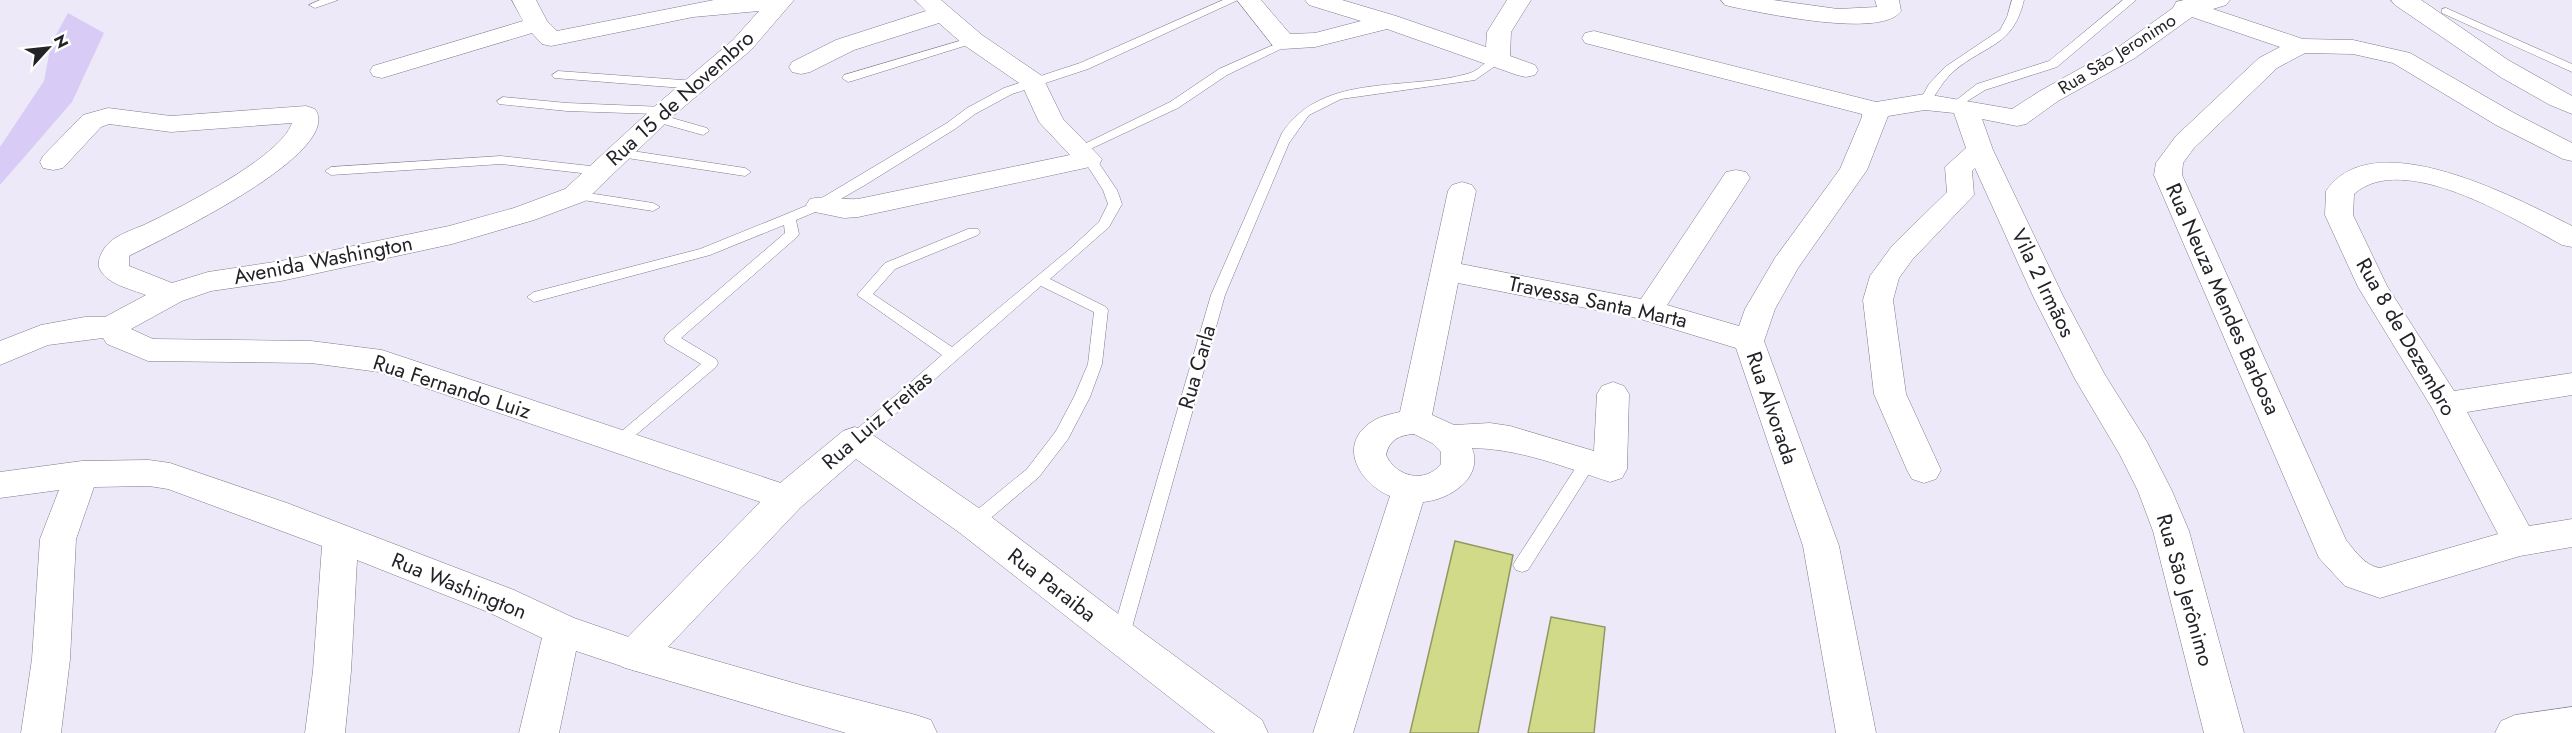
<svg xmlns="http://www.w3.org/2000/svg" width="2572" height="733" font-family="Jost,sans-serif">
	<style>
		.green { fill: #d8ccf6 }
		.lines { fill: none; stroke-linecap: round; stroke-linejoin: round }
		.service-casing { stroke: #7f7b8a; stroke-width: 1 }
		.minor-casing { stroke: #7f7b8a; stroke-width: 1 }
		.tertiary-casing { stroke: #7f7b8a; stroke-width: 1 }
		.service { fill: #fff; fill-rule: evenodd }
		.minor { fill: #fff; fill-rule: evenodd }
		.tertiary { fill: #fff; fill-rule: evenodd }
		.wall { fill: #b3bb76 }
		.building { fill: #d0da89; stroke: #929960; stroke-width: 1.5 }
		.labels { text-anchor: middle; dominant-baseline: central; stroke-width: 4.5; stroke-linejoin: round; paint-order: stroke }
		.far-street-label { font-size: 18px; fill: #232227; stroke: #fff }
		.street-label { font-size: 21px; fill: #232227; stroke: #fff }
	</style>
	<rect width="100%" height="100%" fill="#ede9f9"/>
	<path class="green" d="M68,13L104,33L72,102L0,185V147L44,81L51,44Z"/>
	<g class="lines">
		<g class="service-casing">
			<g id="service">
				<path d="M320,0H338L315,8L309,5Z"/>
				<path d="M1223,0H1238L1088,69L1012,94L975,114L955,129L865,185L825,208L796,220L799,234L797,237L681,338L716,359L718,363L716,367L624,445H612L610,441L701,364L666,343L664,339L666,335L785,233L784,225L710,255L534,302L527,297L534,292L700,249L789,213L815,202L947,123L967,108L1004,88L1080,63Z"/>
				<path d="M2012,0H2024C2013,47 1986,44 1954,71C1943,81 1937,92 1929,105H1921L1919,102L1929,84L1945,67L2000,30L2007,17Z"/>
				<path d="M2123,0H2136L2057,67L1985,90L1961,105L1955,101L1977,84L2049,61Z"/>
				<path d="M2446,8L2572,64V72L2442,13V9Z"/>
				<path d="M973,37L977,38V42L852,81L848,82L842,78L844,75Z"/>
				<path d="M1287,39L1291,40V44L1227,75L1178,108L1084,152H1076L1074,149L1170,102L1219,69Z"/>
				<path d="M1497,56L1501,58V62L1475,80L1341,99L1309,115L1289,143L1225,295L1129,638L1126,643L1120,646L1114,643L1111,638L1211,295L1282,133C1323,71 1408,92 1470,73C1480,70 1487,59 1497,56Z"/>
				<path d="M558,71L696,81L702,85L696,89L554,78L552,75Z"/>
				<path d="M503,97L567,103L664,107L668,108L670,111L668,114H658L707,128L709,131L703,135L653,121L651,118L657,114L567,111L499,104L497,101Z"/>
				<path d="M619,149L745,168L751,172L745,176L614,156L613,153Z"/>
				<path d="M1089,155L1094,156L1117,190L1122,204L1109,227L1050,279L1106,307L1108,310L1102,364L1090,397L1068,439L1039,477L979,528L973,530L967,528L965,523L967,518L1027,469L1056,431L1074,397L1088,364L1094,312L1041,286L861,444H849L847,440L849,436L942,355L857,295L885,263L968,229H978L980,232L978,235L895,269L873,294L952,347L1071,248L1099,222L1108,204L1103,190L1083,159Z"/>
				<path d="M501,156L599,167L605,171L599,175L501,164L331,175L325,171L331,167Z"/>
				<path d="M575,191L653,203L660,207L653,211L570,198L568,195Z"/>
				<path d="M1588,456L1594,458L1596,462L1594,466L1528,570L1522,572L1516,570L1513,565L1516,560L1582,458Z"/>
			</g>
		</g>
		<g class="minor-casing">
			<g id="minor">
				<path d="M512,0H536L547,21L557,31L714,0H794L751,50L673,116L585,201L534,220L452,244L281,281L211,291L182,301L131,329L153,339L311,341L382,350L799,489L804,498L799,507L787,511L775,507L379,372L311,363L148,361L107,344L103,338L48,345L0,365V341L41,325L85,317H105L146,295C131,289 105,284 99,267C97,260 103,248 109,243C118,234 135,229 146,224C179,208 281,157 292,123L171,132L109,124L101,127L63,168L53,170L43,168L40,162L43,156L83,115L108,108L171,116L306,106L315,109C346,153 160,240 129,256V266L172,283L208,272L281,261L449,226L514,208L565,189L655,106L733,40L759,11L693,17L551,46L542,44L532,33L382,78L373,76L370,71L373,66L523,21Z"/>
				<path d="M915,0H941L982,35L1042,76L1063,119L1102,159L1099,165L858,217L844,218L810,211L806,205L810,199C826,195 842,200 858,199L1070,155L1039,122L1022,85L964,45L939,23L854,50L810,72L801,74L792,72L789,67L792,62L836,40L926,11Z"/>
				<path d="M1237,0H1261L1290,34L1315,33L1361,21L1309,5L1305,0H1342L1396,16L1486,47L1487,32L1507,0H1531L1511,32L1510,56L1535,65L1538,70L1535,75L1526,77L1517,75L1387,29L1315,47L1283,49L1274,47Z"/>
				<path d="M1721,0H1773L1838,9L1877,7L1875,0H1899L1901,11C1882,39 1764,13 1733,7L1725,5Z"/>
				<path d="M2184,0H2230L2226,5L2213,9L2303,39L2353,40L2410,53L2514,113L2572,143V161L2563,159L2496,125L2393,63L2353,54L2305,53L2277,68L2194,148L2183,163L2182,175L2346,540C2355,551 2365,566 2380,568L2498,534L2432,408L2358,287L2325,215L2326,191C2373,121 2518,199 2572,226V247L2562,245C2514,219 2403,150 2354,194L2353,215L2387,286L2454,391L2572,373V395L2467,412L2529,526L2572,519V547L2520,556L2380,598L2345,586L2319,558L2154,175L2156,163L2176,136L2259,58L2280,47L2192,17L2135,58L2058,101L2026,124L2017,126L1982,119L1993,150L2063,296L2105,375L2147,442L2172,491L2189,531L2244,733H2204L2153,531L2138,491L2120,455L2075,379L2033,296L1975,168L1972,171L1974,195L1912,260L1899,278L1893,300L1906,394L1941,470L1936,479L1924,483L1912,479L1907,470L1874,394L1863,300L1870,276L1892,246L1947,192L1945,167L1966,148L1954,113L1925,110L1888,116L1867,170L1798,268L1775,309L1764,341L1839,546L1876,733H1836L1803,546L1736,348L1637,318L1458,283L1432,415L1454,425L1490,423L1510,426L1594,451L1597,394L1602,386L1613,382L1624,386L1629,394L1627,469L1622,478L1610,482C1564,467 1521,449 1472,448C1484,478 1449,500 1423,502L1353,733H1313L1390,496C1359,483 1336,444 1373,421C1381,416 1391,414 1400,412L1448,191L1452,185L1462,182L1472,185L1476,191L1461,264L1641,299L1726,172L1736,170L1746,172L1750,178L1667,305L1739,326L1745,309L1775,258L1840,169L1862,117V114L1585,43L1582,38L1585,33L1594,31L1876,102L1925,94L2012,109L2040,91L2117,48L2173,8L2176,2ZM1414,434L1432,443L1441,452V464C1425,484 1396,477 1386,455C1389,440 1399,435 1414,434Z"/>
				<path d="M2391,0H2421L2430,6L2508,60L2572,96V114L2550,105L2502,78L2395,5Z"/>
				<path d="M149,460L170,463L287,503L514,590L574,618L649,644L655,655L649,666L636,671L576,651L559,733H519L542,638L488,612L357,560L351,671L345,733H305L313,671L322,546L168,489L149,486L94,487L76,539L70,659L61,733H21L32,659L40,539L59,490L0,498V472L82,461Z"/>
				<path d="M2572,707V733H2495L2501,721L2515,715Z"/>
			</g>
		</g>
		<g class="tertiary-casing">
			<path id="tertiary" d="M855,427L867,431L986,513L1134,626L1262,720L1268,733H1215L960,533L856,459L800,508L668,647L804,686L916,715L931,720L937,733H846L622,667L616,655L622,643L774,488L843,431Z"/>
		</g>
		<use href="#service" class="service"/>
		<use href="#minor" class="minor"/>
		<use href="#tertiary" class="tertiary"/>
	</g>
	<path class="wall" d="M1551,617L1594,733H1528Z"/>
	<g class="building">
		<path d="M1455,541L1513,555L1478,733H1410Z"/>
		<path d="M1551,617L1605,627L1594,733H1528Z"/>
	</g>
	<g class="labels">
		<g class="far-street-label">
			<text transform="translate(2117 54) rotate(-32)">Rua São Jeronimo</text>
		</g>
		<g class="street-label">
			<text transform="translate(680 98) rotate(-42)">Rua 15 de Novembro</text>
			<text transform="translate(323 260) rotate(-11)">Avenida Washington</text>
			<text transform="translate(2043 283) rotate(64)">Vila 2 Irmãos</text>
			<text transform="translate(2223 299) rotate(66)">Rua Neuza Mendes Barbosa</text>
			<text transform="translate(1598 302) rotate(12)">Travessa Santa Marta</text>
			<text transform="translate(2406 337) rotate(60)">Rua 8 de Dezembro</text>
			<text transform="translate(1197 367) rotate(-74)">Rua Carla</text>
			<text transform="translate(452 387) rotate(18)">Rua Fernando Luiz</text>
			<text transform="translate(1772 408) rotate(71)">Rua Alvorada</text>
			<text transform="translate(877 420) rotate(-41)">Rua Luiz Freitas</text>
			<text transform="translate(1052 585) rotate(38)">Rua Paraiba</text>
			<text transform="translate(459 586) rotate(22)">Rua Washington</text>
			<text transform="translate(2185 590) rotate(74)">Rua São Jerônimo</text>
		</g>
	</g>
	<g transform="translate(48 48) rotate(63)" stroke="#ffffff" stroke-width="4.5" paint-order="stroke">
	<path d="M0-4.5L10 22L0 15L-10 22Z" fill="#232227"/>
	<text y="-9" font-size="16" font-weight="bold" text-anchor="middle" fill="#232227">N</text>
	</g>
</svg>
